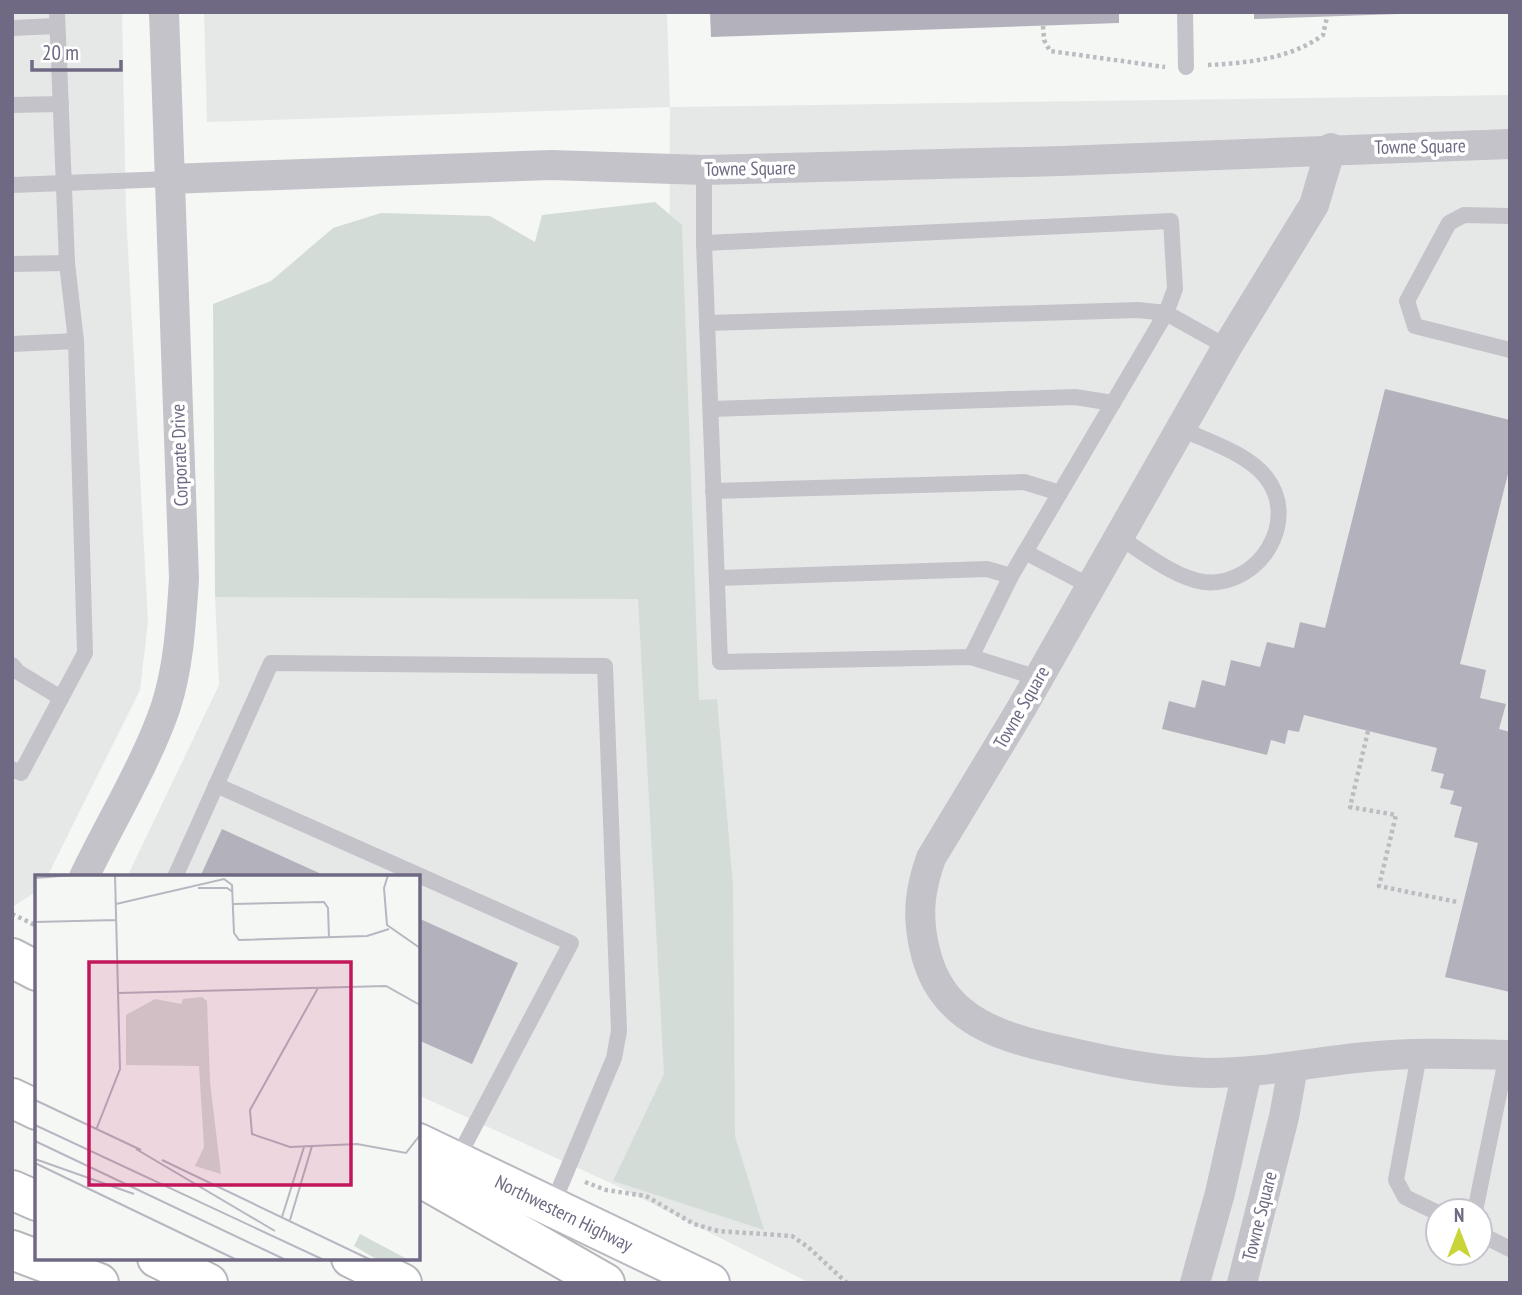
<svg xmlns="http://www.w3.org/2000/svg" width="1522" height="1295" font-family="'PT Sans Narrow',sans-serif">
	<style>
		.built { fill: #e6e8e8; fill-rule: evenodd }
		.green { fill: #d4dcd8 }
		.building { fill: #b3b1bb }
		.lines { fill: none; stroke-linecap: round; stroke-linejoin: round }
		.secondary-casing { stroke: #bab8c0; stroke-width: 42 }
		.motorway-casing { stroke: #b8b6bc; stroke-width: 42 }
		.path { stroke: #bcbbc0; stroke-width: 4.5; stroke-dasharray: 3.5 3.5; stroke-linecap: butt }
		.service { stroke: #c5c3ca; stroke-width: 16 }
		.minor { stroke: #c5c3ca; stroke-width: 30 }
		.secondary { stroke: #fff; stroke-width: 38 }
		.motorway { stroke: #fff; stroke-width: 38 }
		.labels { text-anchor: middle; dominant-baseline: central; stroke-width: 7; stroke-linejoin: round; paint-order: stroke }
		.street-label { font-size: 19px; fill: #706983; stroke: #fff }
		.inset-road { fill: none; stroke: #b8b6c0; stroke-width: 2 }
		.view { fill: #c2185b; fill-opacity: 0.15; stroke: #c2185b; stroke-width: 3.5 }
		.inset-edge { fill: none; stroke: #706983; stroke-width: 3.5 }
	</style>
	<rect width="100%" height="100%" fill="#f5f7f5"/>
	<g class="built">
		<path d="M12,12H122L126,212L148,622L140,690L47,877H37V891L14,906Z"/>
		<path d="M204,12H667L670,107L1510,95V1283H810L615,1185L418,1095V877H127L219,685L215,597L668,598L670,107L207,122ZM1438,1211H1480V1253H1438Z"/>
	</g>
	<path class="green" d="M655,202L682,225L699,700L717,699L733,885L735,1136L764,1230L613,1181L664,1074L638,599L215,597L213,304L271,281L333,228L381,213L490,216L535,242L542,215Z"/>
	<g class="building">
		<path d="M710,12H1119V23L711,37Z"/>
		<path d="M1254,12H1398V14L1254,19Z"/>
		<path d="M1385,389L1510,420V466L1460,664L1486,670L1480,698L1506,704L1499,729L1510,732V992L1445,977L1478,843L1454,837L1462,807L1450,804L1454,791L1440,788L1444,774L1431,771L1437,748L1304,715L1299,732L1288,730L1285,744L1271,740L1267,755L1162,729L1169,701L1195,708L1202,680L1225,686L1231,660L1260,667L1267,642L1294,648L1300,622L1325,628Z"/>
		<path d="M222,829L328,877H200Z"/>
		<path d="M418,918L518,963L472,1064L418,1040Z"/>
	</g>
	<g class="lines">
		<g class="secondary-casing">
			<g id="secondary">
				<path d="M12,958L37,971"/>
				<path d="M418,1143L710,1283"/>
			</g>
		</g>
		<g class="motorway-casing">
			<g id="motorway">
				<path d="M12,1098L37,1110"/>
				<path d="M418,1176L605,1283"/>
				<path d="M12,1190L37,1201"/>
				<path d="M12,1250L99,1283"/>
				<path d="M157,1258L208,1283"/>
				<path d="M351,1258L402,1283"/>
			</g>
		</g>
		<g class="path">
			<path d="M1043,26L1044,40L1050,51L1165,67"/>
			<path d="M1208,65C1247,63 1290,59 1323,35L1327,17"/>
			<path d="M1368,731L1350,807L1396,815L1379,886L1457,902"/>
			<path d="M12,914L37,926"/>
			<path d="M585,1182L606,1190L646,1196L694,1224L718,1231L792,1236L808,1247L847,1283"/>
		</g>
		<g class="service">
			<path d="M57,12L67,263L76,341"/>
			<path d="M1185,12L1186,67"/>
			<path d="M12,28L57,26"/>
			<path d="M12,105L61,104"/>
			<path d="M704,170V243"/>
			<path d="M12,185L169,179"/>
			<path d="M1510,216L1464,215L1449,223L1407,301L1415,326L1510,350"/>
			<path d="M12,264L67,263"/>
			<path d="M707,323L1138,310L1166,313L1011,576L971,657"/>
			<path d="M12,344L76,341L85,653L21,773L12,769"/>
			<path d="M711,409L1075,397L1113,403"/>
			<path d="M713,491L1024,482L1060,493"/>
			<path d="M1119,537C1143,552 1175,578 1204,582C1258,588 1302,521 1265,476C1246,453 1209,442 1182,429"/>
			<path d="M1025,552L1090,586"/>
			<path d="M717,578L987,569L1011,576"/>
			<path d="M12,665L18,672L61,698"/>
			<path d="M1038,678L971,657L720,662L704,243L1171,221L1175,289L1166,313L1227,347"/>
			<path d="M216,785L571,943L456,1161"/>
			<path d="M175,877L271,663L605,666L619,1031L614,1058L552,1206"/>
			<path d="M1419,1055L1396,1180L1405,1197L1438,1213"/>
			<path d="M1475,1211L1507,1055"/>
			<path d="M1480,1234L1510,1249"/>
		</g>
		<g class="minor">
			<path d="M1331,148L1314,205L1227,347L1021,709L931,858C920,889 917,914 924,946C940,1026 1009,1039 1077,1054C1120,1064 1164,1072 1208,1073C1262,1073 1313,1062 1366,1057C1414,1052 1462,1054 1510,1055"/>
			<path d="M169,179L551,165L704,170L1061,161L1510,144"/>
			<path d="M84,877C109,825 148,760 166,706C179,665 181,622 184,579L164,12"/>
			<path d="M1195,1283L1220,1193L1247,1072"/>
			<path d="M1242,1283L1284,1117L1293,1067"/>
		</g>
		<use href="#secondary" class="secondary"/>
		<use href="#motorway" class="motorway"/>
	</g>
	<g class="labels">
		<g class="street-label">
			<text transform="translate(1420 146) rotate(-1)">Towne Square</text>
			<text transform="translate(750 168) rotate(-1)">Towne Square</text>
			<text transform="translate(179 455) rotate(-92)">Corporate Drive</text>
			<text transform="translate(1021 707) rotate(-60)">Towne Square</text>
			<text transform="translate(564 1213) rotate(26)">Northwestern Highway</text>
			<text transform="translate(1259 1216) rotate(-76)">Towne Square</text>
		</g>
	</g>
	<g transform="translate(35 875)">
		<rect width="385" height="385" fill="#f5f7f5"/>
		<path d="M167,122L172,126L175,207L186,299L160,291L169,272L164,191L91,190V140L120,124L146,129L148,124ZM325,359L374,385H343L319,371Z" fill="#d4dcd8"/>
		<path class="inset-road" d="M353,0L349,13L352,50L385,73M0,3L38,0M163,13H192L198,17M81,29L189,4L197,10L199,58L204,65L332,61L354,54M198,29L289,27L293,33L294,63M0,47L81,45M283,113L215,235L217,259L255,272L322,269L371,278L385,260M83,118L351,111L385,130M0,225L106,275M0,250L289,385M61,255L85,194L80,0M0,266L251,385M101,274L240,356M0,284L99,319M127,285L336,385M0,288L202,385M247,342L269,272M255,345L277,271"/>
		<path class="view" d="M54,87H316V310H54Z"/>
		<rect width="385" height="385" class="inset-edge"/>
	</g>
	<rect width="1522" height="1295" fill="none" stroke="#706983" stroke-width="28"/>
	<g transform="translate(1459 1232)"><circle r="33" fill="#ffffff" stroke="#c6c3cd" stroke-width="2"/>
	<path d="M0-5L12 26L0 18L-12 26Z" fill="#c8d438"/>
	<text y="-10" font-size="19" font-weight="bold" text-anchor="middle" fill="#706983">N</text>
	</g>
	<path d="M32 60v10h89v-10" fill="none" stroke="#706983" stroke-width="3.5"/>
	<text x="42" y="60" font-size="21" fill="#706983" stroke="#ffffff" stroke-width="5" paint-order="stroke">20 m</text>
</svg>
